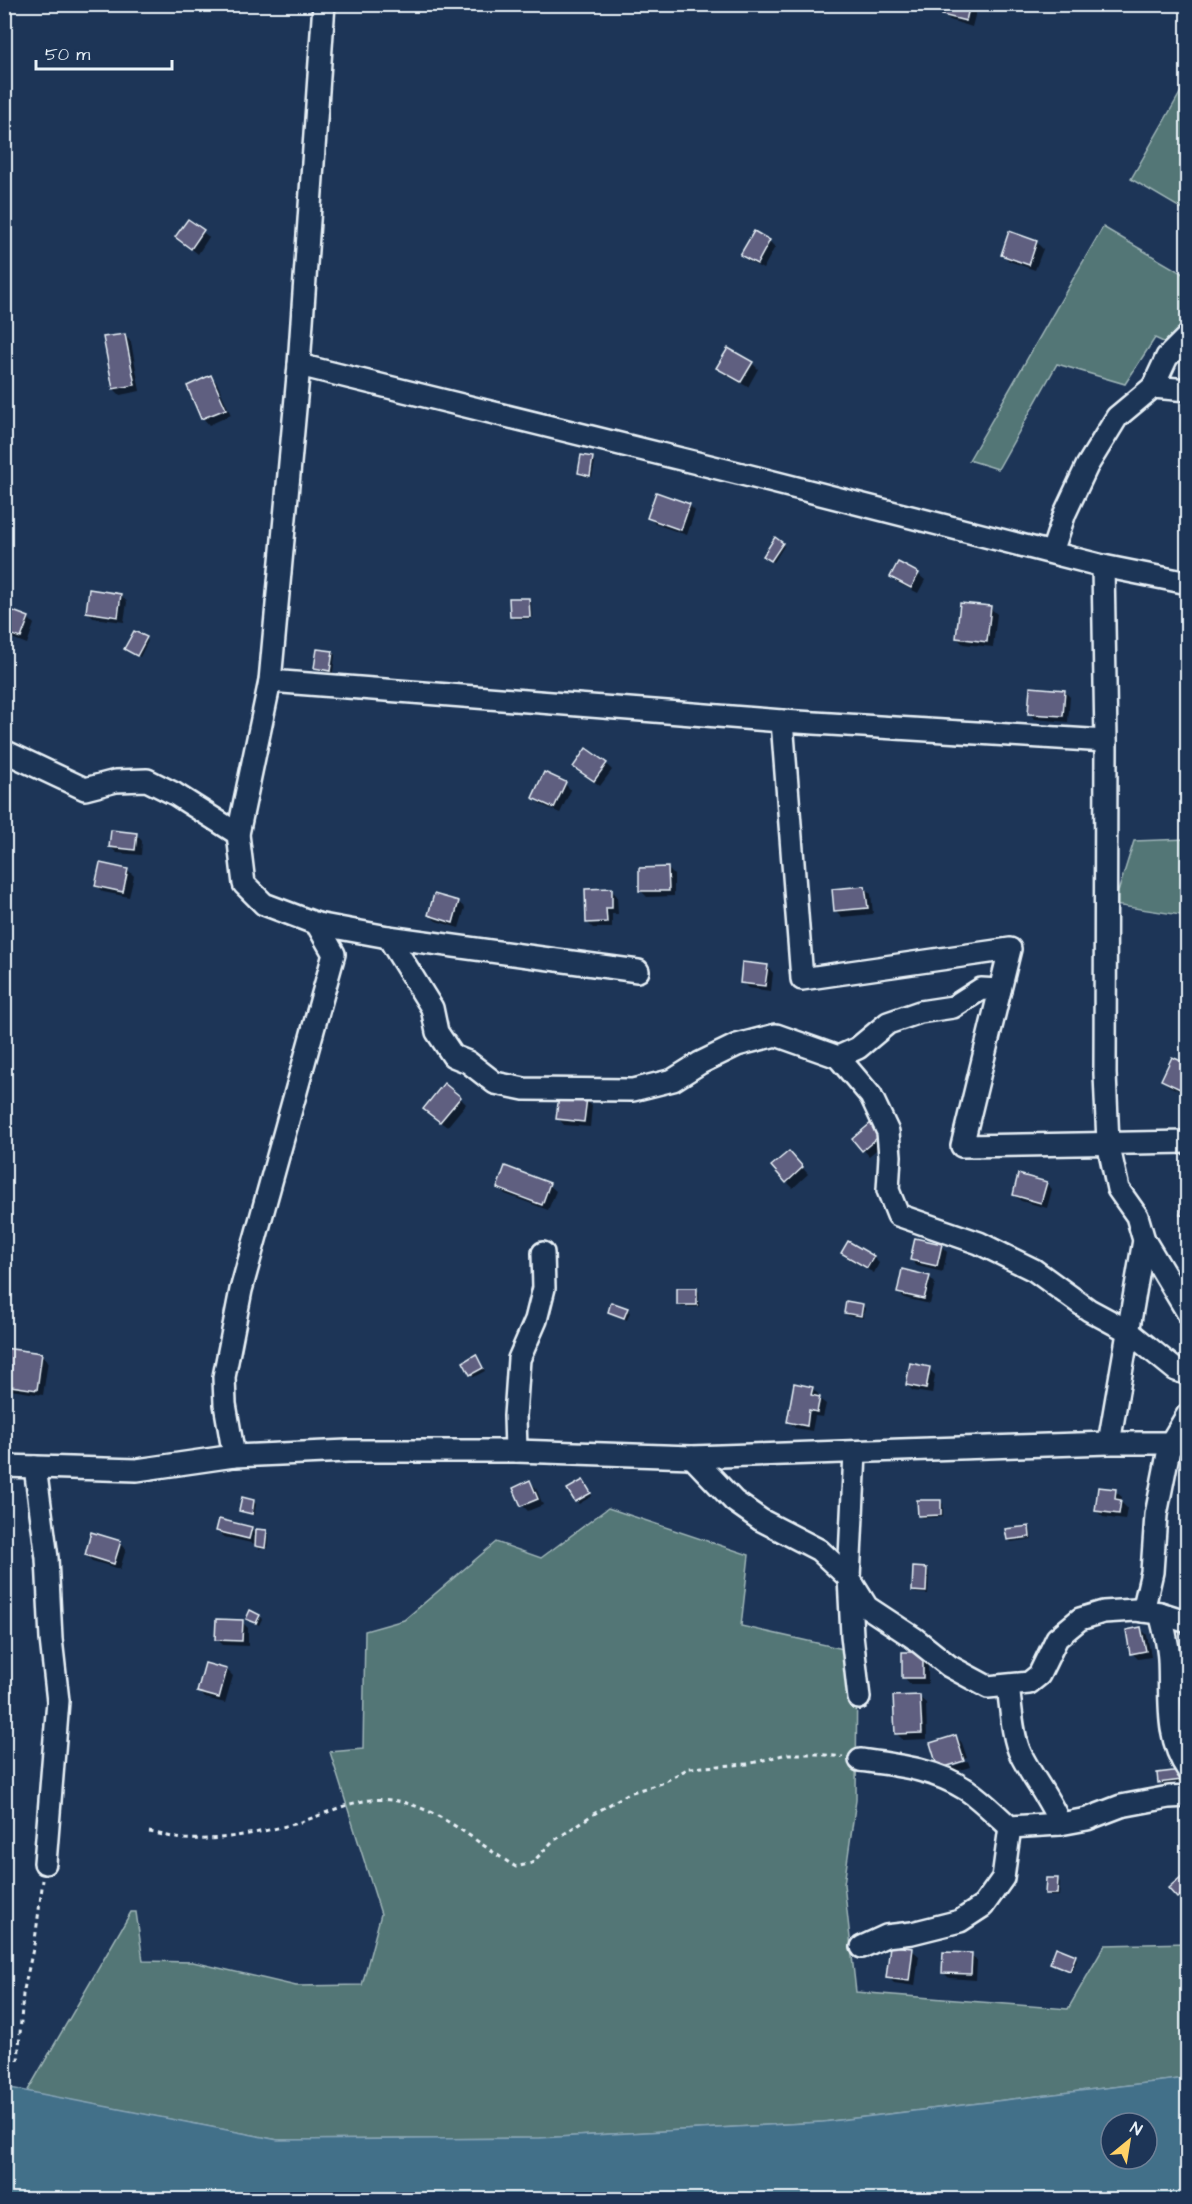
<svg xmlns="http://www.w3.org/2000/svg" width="1192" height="2204" font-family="'Architects Daughter',sans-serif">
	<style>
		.green { fill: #537676; stroke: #9eb4b7; stroke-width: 1.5 }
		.water { fill: #436f89; stroke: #85a3b5; stroke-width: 1.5; fill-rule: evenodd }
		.shadow { fill: #0007 }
		.building { fill: #5f5e80; stroke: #e8f1f8; stroke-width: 1.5 }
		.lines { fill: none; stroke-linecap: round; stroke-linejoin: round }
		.street-casing { stroke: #e8f1f8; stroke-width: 26 }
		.path { stroke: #e8f1f8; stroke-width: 3; stroke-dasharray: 4.5 4.5; stroke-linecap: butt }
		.street { stroke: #1d3557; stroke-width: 21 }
	</style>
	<rect width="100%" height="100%" fill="#1d3557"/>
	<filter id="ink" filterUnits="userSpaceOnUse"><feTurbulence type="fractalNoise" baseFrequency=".0167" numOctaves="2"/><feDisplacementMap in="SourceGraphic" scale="12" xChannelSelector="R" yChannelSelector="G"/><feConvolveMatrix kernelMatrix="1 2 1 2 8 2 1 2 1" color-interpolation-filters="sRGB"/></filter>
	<g filter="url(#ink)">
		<g class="green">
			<path d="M1187,81V212L1131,179Z"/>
			<path d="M1103,227L1183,274L1187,268V353L1155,338L1125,384L1057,364L998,469L969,460Z"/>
			<path d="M1187,839V916L1114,905L1134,841Z"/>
			<path d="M608,1508L749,1555L741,1626L857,1652L856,1800L844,1884L856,1992L1068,2009L1105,1945L1187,1943V2078L823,2122L540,2138L278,2140L27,2092L131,1912H136L143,1961L193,1962L296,1986L362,1985L381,1914L330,1752L363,1749L365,1631L404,1620L496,1542L541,1558Z"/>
		</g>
		<path class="water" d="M1187,2078V2199H5V2087L278,2140L540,2138L823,2122ZM1111,2123H1147V2159H1111Z"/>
		<g class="shadow">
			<path d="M946,4H978L972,27L950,20L943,14Z"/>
			<path d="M189,221L209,237L198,254L177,237Z"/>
			<path d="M1010,233L1037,243L1043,249L1035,270L1009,261L1003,254Z"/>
			<path d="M769,241L775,247L763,269L748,261L742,255Z"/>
			<path d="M125,335L131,342L140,391L120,395L114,389Z"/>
			<path d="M752,363L758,369L748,387L724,374L718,368Z"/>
			<path d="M211,377L217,383L231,415L209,425L203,418L189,387Z"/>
			<path d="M592,459L595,462L592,477L582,476L579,473Z"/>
			<path d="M689,505L695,511L687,535L655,524L649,517Z"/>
			<path d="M782,544L784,546L774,562L767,558Z"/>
			<path d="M918,574L925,580L918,593L898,583L892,577Z"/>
			<path d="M121,595L127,602L124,622L93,618L87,611Z"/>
			<path d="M529,599L531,602L532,619H514L511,616Z"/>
			<path d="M990,608L997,614L993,647L963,644L957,638Z"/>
			<path d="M6,610L28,618L34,624L27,644L4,635Z"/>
			<path d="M146,638L148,641L140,657L129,651Z"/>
			<path d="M333,653L335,655L333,673L318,670L316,668Z"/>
			<path d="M1064,691L1070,697L1068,722L1035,719L1029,713Z"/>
			<path d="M606,764L612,770L600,786L575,766Z"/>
			<path d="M565,784L571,790L560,813L540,804L534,797Z"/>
			<path d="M136,834L142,841L141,855L117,853L110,847Z"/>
			<path d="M668,869L674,875V896L647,897L640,890Z"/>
			<path d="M128,870L134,876L129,897L103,892L96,886Z"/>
			<path d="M865,888L871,894L873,914L842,917L836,911Z"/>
			<path d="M611,890L617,896L618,914H612V928H593L587,922Z"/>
			<path d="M458,902L465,908L459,928L436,921L429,915Z"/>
			<path d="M767,966L773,973L771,991L748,988L742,982Z"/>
			<path d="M1188,1066V1091L1186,1094L1169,1086L1163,1080Z"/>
			<path d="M460,1098L466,1104L447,1127L431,1115Z"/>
			<path d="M586,1100L592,1106L590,1127L564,1125L558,1118Z"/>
			<path d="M872,1124L887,1141L869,1156L854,1139Z"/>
			<path d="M795,1159L808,1174L793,1188L787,1182Z"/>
			<path d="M1046,1183L1052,1189L1047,1208L1021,1201L1014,1195Z"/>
			<path d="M549,1185L556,1191L548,1210L505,1194L499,1188Z"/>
			<path d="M941,1246L947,1252L943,1272L917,1266L911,1260Z"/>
			<path d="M843,1253L873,1257L879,1263L874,1273L849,1259Z"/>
			<path d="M929,1277L935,1283L930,1304L904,1298L898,1292Z"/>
			<path d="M696,1289L699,1292V1307H682L679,1304Z"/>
			<path d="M862,1306L865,1308L863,1318L848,1316L846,1313Z"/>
			<path d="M628,1309L630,1312L627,1320L609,1312Z"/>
			<path d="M4,1349L42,1355L48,1361L43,1395L4,1389Z"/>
			<path d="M478,1359L485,1371L474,1377L471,1374Z"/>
			<path d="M929,1369L935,1375L932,1394L913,1391L907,1385Z"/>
			<path d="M812,1388L818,1394V1398L826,1404L823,1417L815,1416L812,1431L795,1428L789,1422Z"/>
			<path d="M530,1482L536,1488L543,1505L528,1511L522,1505Z"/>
			<path d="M585,1484L592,1496L579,1504L576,1501Z"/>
			<path d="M1115,1491L1122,1497L1121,1502L1127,1508L1125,1520L1103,1517L1096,1511Z"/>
			<path d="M253,1501L256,1504L254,1515L244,1513L241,1511Z"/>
			<path d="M940,1501L943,1504V1517L922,1518L919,1515Z"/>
			<path d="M1028,1527L1031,1530L1032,1539L1011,1542L1008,1539Z"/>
			<path d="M251,1528L257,1534L266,1532L269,1534L267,1549H259L256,1544L224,1537L218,1531Z"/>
			<path d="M120,1543L126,1549L120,1569L92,1561L86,1555Z"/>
			<path d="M927,1569L929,1572L928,1594L916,1593L913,1591Z"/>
			<path d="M259,1616L262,1619L259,1625L248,1619Z"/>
			<path d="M242,1622L248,1628V1646L223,1645L217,1639Z"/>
			<path d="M1141,1629L1147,1635L1151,1657L1138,1659L1132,1653Z"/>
			<path d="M904,1653L928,1660V1684H910L904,1677Z"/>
			<path d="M227,1670L233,1676L225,1703L205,1698L199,1691Z"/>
			<path d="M919,1697L926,1703L927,1739L903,1740L896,1733Z"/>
			<path d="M956,1736L962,1743L967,1758L941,1766Z"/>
			<path d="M968,1761L970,1767L946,1774L941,1770Z"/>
			<path d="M1183,1774L1184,1782L1162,1785L1160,1782Z"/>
			<path d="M1057,1880L1060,1882L1059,1896H1049L1047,1893Z"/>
			<path d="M1188,1884V1894L1181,1900L1170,1888Z"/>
			<path d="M912,1950L919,1956L915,1986L894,1983L888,1977Z"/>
			<path d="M971,1955L977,1961L976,1980L949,1978L943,1972Z"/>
			<path d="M1075,1956L1077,1959L1072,1972L1051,1963Z"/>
		</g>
		<g class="building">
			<path d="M944,4H970L966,21L942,15Z"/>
			<path d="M188,219L204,230L191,249L175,237Z"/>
			<path d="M754,231L770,240L757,264L740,255Z"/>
			<path d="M1009,231L1037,241L1029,265L1001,255Z"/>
			<path d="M125,334L135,385L113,389L103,337Z"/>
			<path d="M728,348L753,362L741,382L716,368Z"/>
			<path d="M211,375L226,409L201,419L187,386Z"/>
			<path d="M581,455L593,457L590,476L578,473Z"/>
			<path d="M656,492L690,504L681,530L647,518Z"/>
			<path d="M775,537L783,543L771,561L763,556Z"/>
			<path d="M898,562L919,573L911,588L890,577Z"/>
			<path d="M89,589L121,594L118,617L86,612Z"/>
			<path d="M509,598H529L530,617H510Z"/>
			<path d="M960,603L991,606L987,642L956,638Z"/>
			<path d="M5,608L29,617L21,638L4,632Z"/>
			<path d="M134,631L147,637L137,656L124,649Z"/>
			<path d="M317,649L333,651L330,671L314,668Z"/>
			<path d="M1030,687L1065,690L1063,716L1028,714Z"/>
			<path d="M586,748L607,763L594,781L573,767Z"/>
			<path d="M544,772L566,782L554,808L532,798Z"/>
			<path d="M111,830L137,833L135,850L109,847Z"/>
			<path d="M100,863L128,869L123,892L95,886Z"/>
			<path d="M668,867L669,891H639V868Z"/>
			<path d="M865,886L868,908L834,911L832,889Z"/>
			<path d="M612,888V908H606L607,922L586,923L585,889Z"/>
			<path d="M434,894L459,901L453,923L428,915Z"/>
			<path d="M742,962L768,965L765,986L740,983Z"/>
			<path d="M1172,1057L1188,1064L1187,1087L1182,1084L1180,1089L1161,1080Z"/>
			<path d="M444,1083L461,1097L440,1122L423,1109Z"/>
			<path d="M559,1095L587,1098L584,1122L556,1119Z"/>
			<path d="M872,1122L882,1134L862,1151L852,1139Z"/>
			<path d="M789,1151L803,1167L786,1183L771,1166Z"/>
			<path d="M505,1166L550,1183L542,1205L497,1188Z"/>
			<path d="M1018,1174L1047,1182L1041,1203L1013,1195Z"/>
			<path d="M1184,1197L1188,1198V1216L1180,1215Z"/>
			<path d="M915,1238L942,1244L937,1266L910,1260Z"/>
			<path d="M848,1241L874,1256L867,1268L841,1253Z"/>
			<path d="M902,1269L930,1276L924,1299L897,1293Z"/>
			<rect x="677" y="1288" width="20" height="17"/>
			<path d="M846,1301L863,1304L861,1316L844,1313Z"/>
			<path d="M611,1302L628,1308L624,1318L608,1312Z"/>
			<path d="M4,1348L42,1353L37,1390L4,1385Z"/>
			<path d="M476,1354L483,1368L470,1375L463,1362Z"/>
			<path d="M910,1363L930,1367L926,1389L906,1385Z"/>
			<path d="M794,1383L813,1387L811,1395L820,1397L817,1412L809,1410L807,1426L787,1422Z"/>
			<path d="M530,1480L538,1499L521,1506L513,1488Z"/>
			<path d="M583,1480L591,1493L575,1502L567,1489Z"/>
			<path d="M1098,1487L1116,1489L1115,1499L1121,1500L1119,1514L1095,1511Z"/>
			<path d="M242,1497L254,1500L252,1514L239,1511Z"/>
			<path d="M917,1500H941V1515L918,1516Z"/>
			<path d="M219,1519L252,1527L249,1539L216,1531Z"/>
			<path d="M1029,1526L1030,1537L1007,1540L1005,1529Z"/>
			<path d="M256,1529L267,1530L265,1548L255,1546Z"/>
			<path d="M91,1532L121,1541L114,1564L85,1555Z"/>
			<path d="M913,1567L927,1568L926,1592L912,1591Z"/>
			<path d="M250,1610L260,1615L256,1623L246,1619Z"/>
			<path d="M216,1619L243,1620L242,1641L215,1640Z"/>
			<path d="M1141,1627L1146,1651L1130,1654L1126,1630Z"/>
			<rect x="902" y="1652" width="21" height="26"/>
			<path d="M205,1663L227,1669L219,1698L197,1692Z"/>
			<path d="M920,1695L922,1733L895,1734L893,1696Z"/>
			<path d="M956,1735L964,1761L938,1769L930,1743Z"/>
			<path d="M1181,1770L1182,1780L1158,1783L1157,1773Z"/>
			<path d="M1182,1876L1188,1882V1889L1177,1898L1168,1888Z"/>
			<path d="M1046,1878H1058L1057,1894H1045Z"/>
			<path d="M890,1946L913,1948L909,1981L886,1978Z"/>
			<path d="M1056,1947L1076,1955L1070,1971L1050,1963Z"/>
			<path d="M943,1952L972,1953L971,1974L942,1973Z"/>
		</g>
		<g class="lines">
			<g class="street-casing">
				<g id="street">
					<path d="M299,365L746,475L1103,566L1188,583"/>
					<path d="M1153,387L1167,357L1188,336"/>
					<path d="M1052,552L1065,513L1087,466L1117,417L1153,387L1188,390"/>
					<path d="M1103,566L1106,741L1105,1074L1108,1143L1118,1189L1137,1216L1144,1240L1109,1443"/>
					<path d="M270,681L782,721L1106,741"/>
					<path d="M782,721L802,979L1010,949L962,1146L1188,1142"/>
					<path d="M4,751L85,789L116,781L147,780L175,794L238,834"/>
					<path d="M317,924L388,937L638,971"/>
					<path d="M388,937L432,1008L437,1032L453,1056L468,1062L495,1083L524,1089L633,1090L673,1080L700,1063L737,1045L776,1035L838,1057L858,1048L888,1023L920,1012L953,1007L981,989L1000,990"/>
					<path d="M838,1057L871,1096L888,1132L890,1156L888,1190L898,1215L979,1243L1034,1270L1089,1310L1128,1331L1176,1370L1188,1374"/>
					<path d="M1144,1240L1188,1313"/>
					<path d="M516,1451L515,1416L519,1359L536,1320L544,1288L543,1253"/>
					<path d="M855,1453L849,1578L852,1635L859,1698"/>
					<path d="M234,1456L225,1404L224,1377L241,1290L334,954L317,924L264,904L244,884L238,834L270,681L299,365L324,4"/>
					<path d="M692,1457L734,1501L761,1520L819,1550L849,1578L867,1607L914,1638L949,1666L988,1687L1029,1683L1039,1675L1057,1638L1080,1619L1103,1612L1136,1610L1160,1613L1188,1622"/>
					<path d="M4,1466L137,1470L234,1456L348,1451H516L692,1457L1109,1443H1188"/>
					<path d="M35,1467L47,1558L51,1639L58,1701L45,1863"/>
					<path d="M1143,1611L1152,1572L1156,1515L1170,1444L1188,1414"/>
					<path d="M1160,1613C1164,1628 1168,1643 1169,1659C1171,1697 1165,1738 1188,1770"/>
					<path d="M1008,1686C1011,1706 1012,1737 1021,1755C1033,1779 1050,1799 1060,1824"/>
					<path d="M860,1760C897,1765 935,1769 967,1790C983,1801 996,1815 1010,1827L1060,1824L1087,1819L1121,1806L1169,1797L1188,1796"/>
					<path d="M862,1947L886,1936L912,1933L960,1921L983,1906L1003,1878L1010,1827"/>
				</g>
			</g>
			<g class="path">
				<path d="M149,1832C161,1834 173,1838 185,1839C218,1841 258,1833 290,1825C326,1816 352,1796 391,1800C438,1806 476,1843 516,1867L532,1863L552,1842L592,1815L629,1793L662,1783L689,1768L748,1764L787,1754H817L843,1757"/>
				<path d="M1188,1945L1184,1983L1188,2017"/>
				<path d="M18,2061L23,1994L35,1940L43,1880"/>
			</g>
			<use href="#street" class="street"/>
		</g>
	</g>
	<rect width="1192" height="2204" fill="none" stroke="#1d3557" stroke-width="24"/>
	<rect x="12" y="12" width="1168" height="2180" fill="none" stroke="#e8f1f8" stroke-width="2" filter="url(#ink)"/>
	<g transform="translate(1129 2141) rotate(30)"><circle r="28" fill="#1d3557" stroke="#6e8097" stroke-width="1.5"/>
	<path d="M0-4.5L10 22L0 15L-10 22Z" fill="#ffd166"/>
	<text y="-9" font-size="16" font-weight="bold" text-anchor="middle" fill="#e8f1f8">N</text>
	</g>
	<path d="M36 60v9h136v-9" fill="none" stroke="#e8f1f8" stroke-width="3"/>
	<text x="45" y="60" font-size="18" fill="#e8f1f8" stroke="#1d3557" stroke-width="4.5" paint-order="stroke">50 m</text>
</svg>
